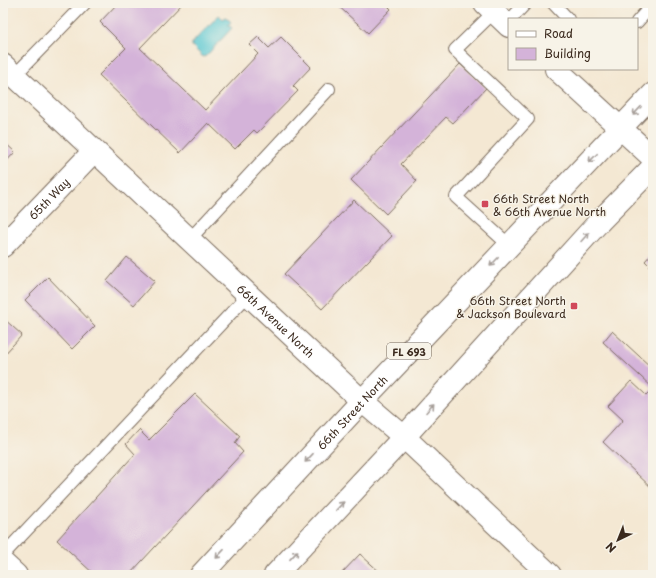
<svg xmlns="http://www.w3.org/2000/svg" width="656" height="578" font-family="'Playpen Sans',sans-serif">
	<style>
		.water { fill: #5dc9d3; stroke: #4c7a78 }
		.building { fill: #d4b3d9 }
		.lines { fill: none; stroke-linecap: round; stroke-linejoin: round }
		.service-casing { stroke: #7c6c5d; stroke-width: 14 }
		.minor-casing { stroke: #7c6c5d; stroke-width: 24 }
		.primary-casing { stroke: #7c6c5d; stroke-width: 24 }
		.service { stroke: #fff; stroke-width: 12 }
		.minor { stroke: #fff; stroke-width: 22 }
		.primary { stroke: #fff; stroke-width: 22 }
		.oneway { stroke: #a79f9a }
		.poi-dot { fill: #d1495b; stroke: #f7f3e8; stroke-width: 1.5 }
		.labels { text-anchor: middle; dominant-baseline: central; stroke-width: 3; stroke-linejoin: round; paint-order: stroke }
		.shield { fill: #f7f3e8; stroke: #73665b; stroke-width: 1 }
		.shield-label { font-size: 10px; font-weight: bold; fill: #3b2a1e }
		.street-label { font-size: 11px; fill: #3b2a1e; stroke: #f7f3e8 }
		.poi-label { font-size: 11px; fill: #3b2a1e; stroke: #f7f3e8; text-anchor: start }
	</style>
	<rect width="100%" height="100%" fill="#f7f3e8"/>
	<filter id="ink" filterUnits="userSpaceOnUse"><feTurbulence type="fractalNoise" baseFrequency=".025" numOctaves="2"/><feDisplacementMap in="SourceGraphic" scale="8" xChannelSelector="R" yChannelSelector="G"/><feConvolveMatrix kernelMatrix="1 2 1 2 8 2 1 2 1" color-interpolation-filters="sRGB"/></filter>
	<filter id="wash" filterUnits="userSpaceOnUse"><feTurbulence type="fractalNoise" baseFrequency=".012" numOctaves="4" result="noise"/><feDisplacementMap in="SourceGraphic" scale="16" xChannelSelector="R" yChannelSelector="G"/><feGaussianBlur stdDeviation="0.9" result="paint"/><feColorMatrix in="noise" values="0 0 0 0 0 0 0 0 0 0 0 0 0 0 0 0 0 1.4 0 .05"/><feComposite in="paint" operator="in"/></filter>
	<g filter="url(#wash)">
		<rect width="100%" height="100%" fill="#f4e8d3"/>
		<path class="water" d="M219,15L223,19L226,17L231,22L228,25L232,28L206,56L203,57L192,46V43Z"/>
		<g id="blocks">
			<g class="building">
				<path d="M118,3H183L140,48L205,110L258,54L249,45L258,37L269,48L281,37L311,67L293,86L298,91L257,133L254,130L235,149L208,123L180,153L99,75L126,48L100,22Z"/>
				<path d="M337,3H385L391,9L368,33L336,4Z"/>
				<path d="M460,64L486,88L453,123L446,117L401,164L417,181L386,214L351,180Z"/>
				<path d="M3,141L15,152L3,165Z"/>
				<path d="M354,200L392,236L322,309L284,274Z"/>
				<path d="M653,252V269L645,261Z"/>
				<path d="M127,257L155,281L134,305L107,281Z"/>
				<path d="M48,277L95,326L72,349L25,300Z"/>
				<path d="M3,318L22,335L3,356Z"/>
				<path d="M612,331L653,369V489L603,442L623,420L608,406L631,381L646,395L653,388L603,342Z"/>
				<path d="M195,394L240,436L235,443L243,452L129,575H95L57,540L135,454L126,444L139,430L149,440Z"/>
				<path d="M360,554L383,575H340Z"/>
			</g>
		</g>
	</g>
	<g filter="url(#ink)">
		<use href="#blocks" fill-opacity="0" stroke="#7c6c5d" stroke-width="1"/>
		<g class="lines">
			<g class="service-casing">
				<g id="service">
					<path d="M553,3L568,19"/>
					<path d="M494,12L455,50L528,119L456,197L510,246"/>
					<path d="M511,19L526,3"/>
					<path d="M637,22L653,4"/>
					<path d="M14,76L85,3"/>
					<path d="M189,240L329,89"/>
					<path d="M3,555L248,295"/>
				</g>
			</g>
			<g class="minor-casing">
				<g id="minor">
					<path d="M485,3L509,26"/>
					<path id="s1" d="M3,65L362,401L404,437L550,575"/>
					<path d="M556,69L653,158"/>
					<path id="s2" d="M3,246L94,151"/>
					<path d="M3,563L16,575"/>
				</g>
			</g>
			<g class="primary-casing">
				<g id="primary">
					<path id="s3" d="M201,575L362,401L653,94"/>
					<path d="M275,575L404,437L598,223L653,167"/>
				</g>
			</g>
			<use href="#service" class="service"/>
			<use href="#minor" class="minor"/>
			<use href="#primary" class="primary"/>
		</g>
		<defs><path id="oneway-shaft" d="M-6 0H5M1.5-3L5.5 0L1.5 3" fill="none" stroke-width="1.6" stroke-linecap="round" stroke-linejoin="round"/></defs>
		<g class="oneway">
			<use href="#oneway-shaft" transform="translate(637 111) rotate(133)"/>
			<use href="#oneway-shaft" transform="translate(593 158) rotate(134)"/>
			<use href="#oneway-shaft" transform="translate(585 237) rotate(-48)"/>
			<use href="#oneway-shaft" transform="translate(494 262) rotate(134)"/>
			<use href="#oneway-shaft" transform="translate(430 408) rotate(-48)"/>
			<use href="#oneway-shaft" transform="translate(309 458) rotate(133)"/>
			<use href="#oneway-shaft" transform="translate(340 506) rotate(-47)"/>
			<use href="#oneway-shaft" transform="translate(220 554) rotate(133)"/>
			<use href="#oneway-shaft" transform="translate(294 555) rotate(-47)"/>
		</g>
	</g>
	<g class="poi-dot">
		<rect x="481" y="200" width="8" height="8" rx="2"/>
		<rect x="570" y="302" width="8" height="8" rx="2"/>
	</g>
	<g class="labels">
		<rect class="shield" x="387" y="343" width="44" height="16" rx="3"/>
		<g class="shield-label">
			<text x="409" y="351">FL 693</text>
		</g>
		<g class="street-label">
			<text stroke="none"><textPath href="#s2" startOffset="66">65th Way</textPath></text>
			<text stroke="none"><textPath href="#s1" startOffset="374">66th Avenue North</textPath></text>
			<text stroke="none"><textPath href="#s3" startOffset="222">66th Street North</textPath></text>
		</g>
		<g class="poi-label">
			<text x="493" y="198">66th Street North<tspan x="493" dy="13">&amp; 66th Avenue North</tspan></text>
			<text x="566" y="300" text-anchor="end">66th Street North<tspan x="566" dy="13">&amp; Jackson Boulevard</tspan></text>
		</g>
	</g>
	<rect width="656" height="578" fill="none" stroke="#f7f3e8" stroke-width="16"/>
	<rect x="508" y="18" width="130" height="52" fill="#f7f3e8" stroke="#aca397"/>
	<rect x="516" y="31" width="20" height="6" fill="#ffffff" stroke="#aca397"/>
	<text x="544" y="38" font-size="12" fill="#3b2a1e">Road</text>
	<rect x="516" y="48" width="20" height="12" fill="#d4b3d9" stroke="#aca397"/>
	<text x="544" y="58" font-size="12" fill="#3b2a1e">Building</text>
	<g transform="translate(618 540) rotate(223)" stroke="#f7f3e8" stroke-width="3" paint-order="stroke">
	<path d="M0-3L7 15L0 10L-7 15Z" fill="#3b2a1e"/>
	<text y="-6" font-size="11" font-weight="bold" text-anchor="middle" fill="#3b2a1e">N</text>
	</g>
</svg>
